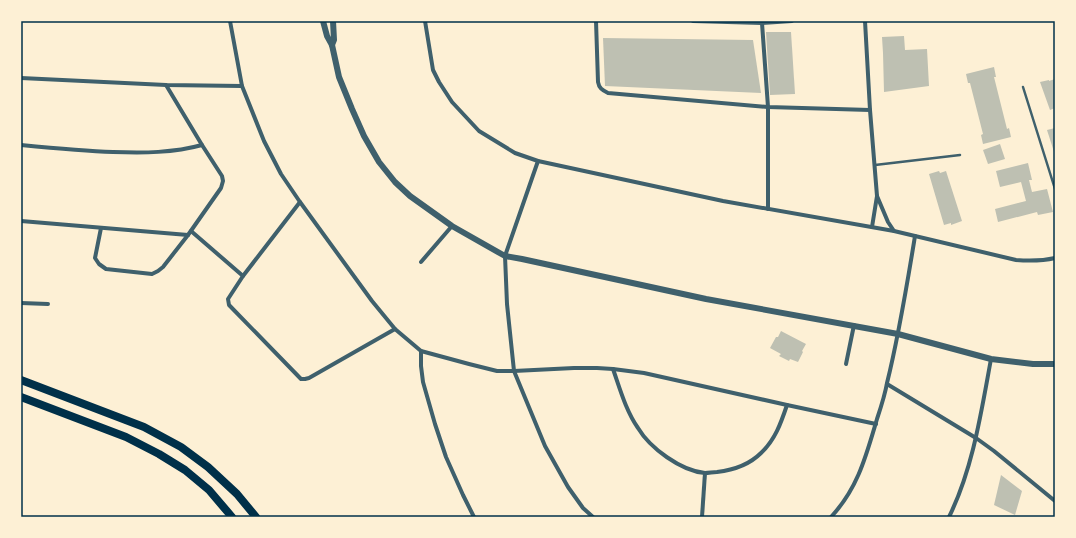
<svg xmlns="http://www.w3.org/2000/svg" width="1076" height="538" font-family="Karla,sans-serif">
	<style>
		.building { fill: #bec0b2 }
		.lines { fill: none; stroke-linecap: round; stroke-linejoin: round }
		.service { stroke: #3f606c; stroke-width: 2.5 }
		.minor { stroke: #3f606c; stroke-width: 4 }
		.tertiary { stroke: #3f606c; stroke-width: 6 }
		.trunk { stroke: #003049; stroke-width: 8 }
		.neatline { fill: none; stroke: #003049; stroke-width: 1.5 }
	</style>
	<rect width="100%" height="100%" fill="#fdf0d5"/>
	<g class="building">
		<path d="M766,32H791L795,94L770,95Z"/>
		<path d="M904,36L905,50L927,49L929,86L884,92L883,53L882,37Z"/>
		<path d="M603,38L753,40L761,93L605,86Z"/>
		<path d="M994,67L996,77H994L1007,129L1009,128L1011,137L983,144L981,135L983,134L970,83H968L966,74Z"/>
		<path d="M1055,79V108L1050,110L1040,82L1049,80V81Z"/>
		<path d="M1055,128V155L1047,130Z"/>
		<path d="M1000,144L1005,159L988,164L983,150Z"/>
		<path d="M1028,163L1032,180H1029L1032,192L1047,189L1053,212L1038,215L1037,212L998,222L995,209L1026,201L1021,182L1000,187L996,171Z"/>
		<path d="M939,171L940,173L946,171L962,221L951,225V223L944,225L929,174Z"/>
		<path d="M781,331L806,344L802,351L803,352L798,362L790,359L789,361L779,356L781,354L770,348L776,337H778Z"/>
		<path d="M1001,475L1022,491L1015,515L994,505Z"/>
	</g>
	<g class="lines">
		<g class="service">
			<path d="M1023,87L1055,189"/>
			<path d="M875,165L960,155"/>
		</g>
		<g class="minor">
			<path d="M230,21L242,86L264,141L281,174L300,202L372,301L395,329L421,351L469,364L497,371H514L574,368H597L613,369L644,373L787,405L876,424"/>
			<path d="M425,21L433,70L439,82L452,102L479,131L515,153L538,161L723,201L894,231L1016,260C1029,261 1042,261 1055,258"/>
			<path d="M596,21L598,82C599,88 602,90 608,93L768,107L870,110"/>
			<path d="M693,21L762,23L792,21"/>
			<path d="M865,21L870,110L877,196L872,227"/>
			<path d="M762,23L768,107V209"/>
			<path d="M21,78L166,85L242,86"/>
			<path d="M21,145C52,148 83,151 113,152C144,153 173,153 202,145"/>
			<path d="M538,161L505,256L507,304L514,371L545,446L568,487L583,508L593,517"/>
			<path d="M877,196L888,222L894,231"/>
			<path d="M300,202L243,276L228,299L229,305L301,379H305L309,378L395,329"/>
			<path d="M21,221L188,235"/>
			<path d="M101,228L95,258L99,264L106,269L152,274L158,271L163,267L188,235L221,188L223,181L222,176L202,145L166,85"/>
			<path d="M191,231L243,276"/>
			<path d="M421,262L452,226"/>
			<path d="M21,303L48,304"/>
			<path d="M421,351V366L423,382L435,424L446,457L463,495L474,517"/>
			<path d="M846,364L854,325"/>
			<path d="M613,369C620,389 626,411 638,428C650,448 681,471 705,473C709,473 713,472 717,472C734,470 749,465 761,453C775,440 781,423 787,405"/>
			<path d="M887,384L976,438L994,451L1055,501"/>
			<path d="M702,517L705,473"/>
			<path d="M831,517C858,488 866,456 877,419C881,407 885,395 887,383C899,335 907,285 915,236"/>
			<path d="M949,517C973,468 981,413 991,359"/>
		</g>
		<g class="tertiary">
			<path d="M323,21L327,36L332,45L339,77L352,109L364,136L379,162L395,182L410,196L452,226L505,256L522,259L706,299L898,334L991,359L1033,364H1055"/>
			<path d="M332,45L334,40L333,21"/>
		</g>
		<g class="trunk">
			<path d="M21,380L144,427L181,447L208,467L237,494L256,517"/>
			<path d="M21,397L126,437L159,454L185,470L209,490L232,517"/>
		</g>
	</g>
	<rect width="1076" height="538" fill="none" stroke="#fdf0d5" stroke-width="44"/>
	<rect x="22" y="22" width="1032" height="494" class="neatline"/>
</svg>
